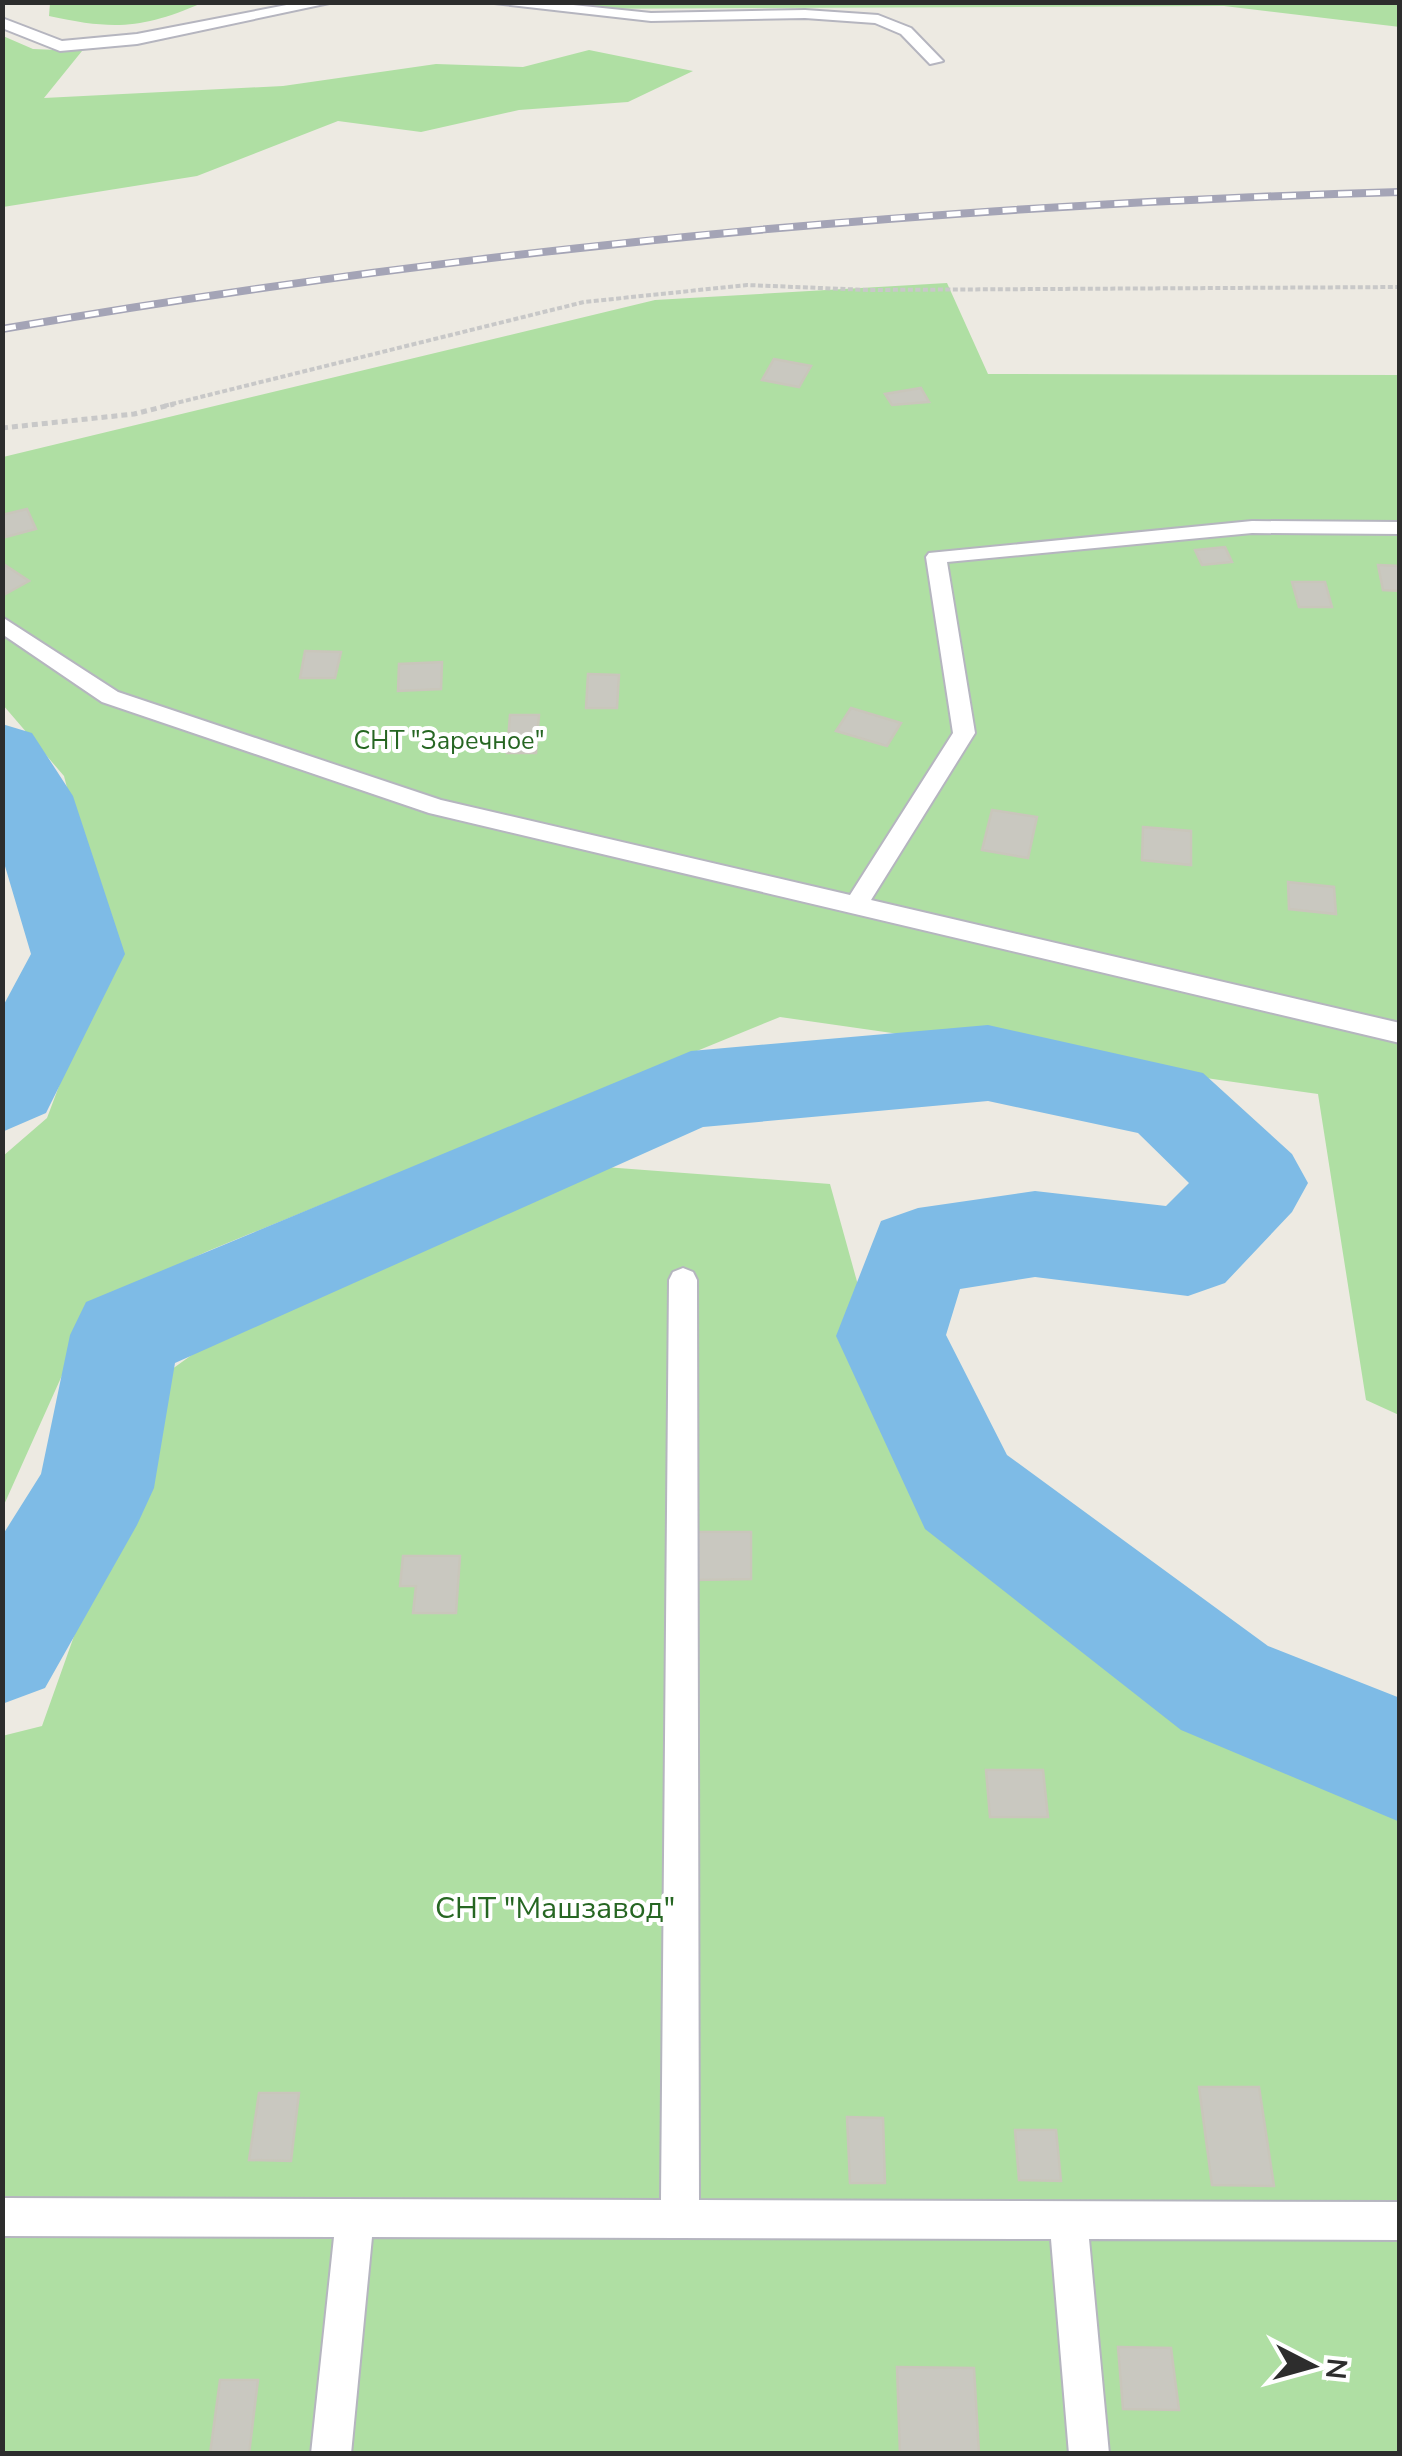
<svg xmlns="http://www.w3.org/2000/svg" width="1402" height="2456" font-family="'Nunito Sans',sans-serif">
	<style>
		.green { fill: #afdfa3 }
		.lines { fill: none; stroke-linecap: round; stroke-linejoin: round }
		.river { fill: #7ebbe6; fill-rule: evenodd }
		.building { fill: #c9c8c0; stroke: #c9c6bb; stroke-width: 2.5 }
		.lane-casing { stroke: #b5b5bf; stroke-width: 4 }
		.path-far1 { stroke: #c8c8c8; stroke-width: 4; stroke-dasharray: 5 2.5; stroke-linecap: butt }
		.path { stroke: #c8c8c8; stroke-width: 5; stroke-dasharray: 6 4; stroke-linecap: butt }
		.lane { fill: #fff; fill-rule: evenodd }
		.rail-casing { stroke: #a4a4b6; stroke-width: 8 }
		.rail { stroke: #fff; stroke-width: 5; stroke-dasharray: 14; stroke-linecap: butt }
		.labels { text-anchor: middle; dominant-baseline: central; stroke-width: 8; stroke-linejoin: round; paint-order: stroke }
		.park-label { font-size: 25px; fill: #266622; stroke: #fff }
		.near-park-label { font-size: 30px; fill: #266622; stroke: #fff }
	</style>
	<rect width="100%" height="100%" fill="#edeae2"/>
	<g class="green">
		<path d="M1399,2L1400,27L1224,6L560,9L538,3Z"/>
		<path d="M50,3V2L202,3C142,29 113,30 49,16Z"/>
		<path d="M3,36L33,49L82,51L44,98L283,86L436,64L523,67L589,50L693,71L628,102L519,110L421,132L338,121L197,176L3,207Z"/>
		<path d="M947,283L988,374L1399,375V1415L1366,1400L1318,1094L780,1017L208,1251L94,1304L3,1507V1156L47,1118L109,953L64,776L3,705V457L655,300Z"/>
		<path d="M565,1164L830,1184L918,1502L1270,1740L1399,1772V2453H3L2,1736L42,1726L168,1372L281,1291Z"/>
	</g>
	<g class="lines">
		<g class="river">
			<path d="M2,724L32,733L73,796L125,954L46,1113L2,1132V1008L31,954L2,856Z"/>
			<path d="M988,1025L1203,1073L1292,1154L1308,1183L1292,1212L1225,1283L1188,1296L1035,1277L960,1289L946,1335L1007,1455L1268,1646L1400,1698V1822L1181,1730L925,1529L836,1336L881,1221L918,1208L1035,1191L1166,1206L1189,1183L1138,1133L988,1101L703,1127L175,1363L154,1488L137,1525L45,1688L2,1704V1536L41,1474L70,1335L86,1302L691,1051Z"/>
		</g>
	</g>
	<g class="building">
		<path d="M774,359L811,366L799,387L762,380Z"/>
		<path d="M921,388L929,402L892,405L885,394Z"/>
		<path d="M27,509L36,529L6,537L2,515Z"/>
		<path d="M1225,547L1232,562L1202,565L1195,550Z"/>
		<path d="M2,563L29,581L2,596Z"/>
		<path d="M1378,565L1400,566V591L1383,590Z"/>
		<path d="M1292,582H1325L1332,607H1299Z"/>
		<path d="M305,651L341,652L335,678H300Z"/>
		<path d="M442,662L441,689L398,691L399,664Z"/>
		<path d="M588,674L619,675L617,708H586Z"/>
		<path d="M851,708L901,723L887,746L836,731Z"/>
		<path d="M510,715H539L536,753H507Z"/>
		<path d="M992,810L1037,817L1028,858L982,850Z"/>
		<path d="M1143,827L1191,831V865L1142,860Z"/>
		<path d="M1288,882L1334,887L1336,914L1289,909Z"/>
		<path d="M694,1532H751V1579L694,1580Z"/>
		<path d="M403,1556H460L456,1613H413L416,1586H400Z"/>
		<path d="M986,1770H1043L1048,1817H990Z"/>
		<path d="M1199,2087H1259L1274,2186L1212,2185Z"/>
		<path d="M259,2093H299L291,2161L249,2160Z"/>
		<path d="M847,2117L883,2118L885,2183H850Z"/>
		<path d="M1015,2130H1056L1061,2181L1019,2180Z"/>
		<path d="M1118,2347L1171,2348L1179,2410L1123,2409Z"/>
		<path d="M897,2367L974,2368L979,2454H900Z"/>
		<path d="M220,2380H258L249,2454H210Z"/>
	</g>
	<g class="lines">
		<g class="lane-casing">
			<g id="lane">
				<path d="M302,2H334L137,44L60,51L2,28V18L62,41L137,34Z"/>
				<path d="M485,2H544L651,13L805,10L878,15L911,28L943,61L930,64L901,34L875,23L805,18L651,21Z"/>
				<path d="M1252,521L1400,522V534L1252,533L947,562L975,733L871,900L1400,1023V1043L429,813L102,702L2,634V617L118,692L441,800L850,895L953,733L926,557L929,553Z"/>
				<path d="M683,1268L693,1272L697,1280L699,2200L1400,2202V2240L1089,2239L1109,2454H1069L1051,2239L372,2237L351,2454H311L334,2237L2,2236V2198L661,2200L669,1280L673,1272Z"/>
			</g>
		</g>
		<path class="path-far1" d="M164,406L584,302L747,285L869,290L1400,287"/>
		<path class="path" d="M2,428L134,414L174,404"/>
		<use href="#lane" class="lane"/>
		<g class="rail-casing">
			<path id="rail" d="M2,329C468,249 928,205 1400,192"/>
		</g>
		<use href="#rail" class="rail"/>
	</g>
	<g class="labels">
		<g class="park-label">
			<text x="449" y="741">СНТ "Заречное"</text>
		</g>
		<g class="near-park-label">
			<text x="555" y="1908">СНТ "Машзавод"</text>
		</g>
	</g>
	<rect width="1402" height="2456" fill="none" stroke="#2d2d2d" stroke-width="10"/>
	<g transform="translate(1312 2366) rotate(96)" stroke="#ffffff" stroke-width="8" paint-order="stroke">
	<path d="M0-8L18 38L0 25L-18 38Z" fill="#2d2d2d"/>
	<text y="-15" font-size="28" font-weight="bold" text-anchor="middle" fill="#2d2d2d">N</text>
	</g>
</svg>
